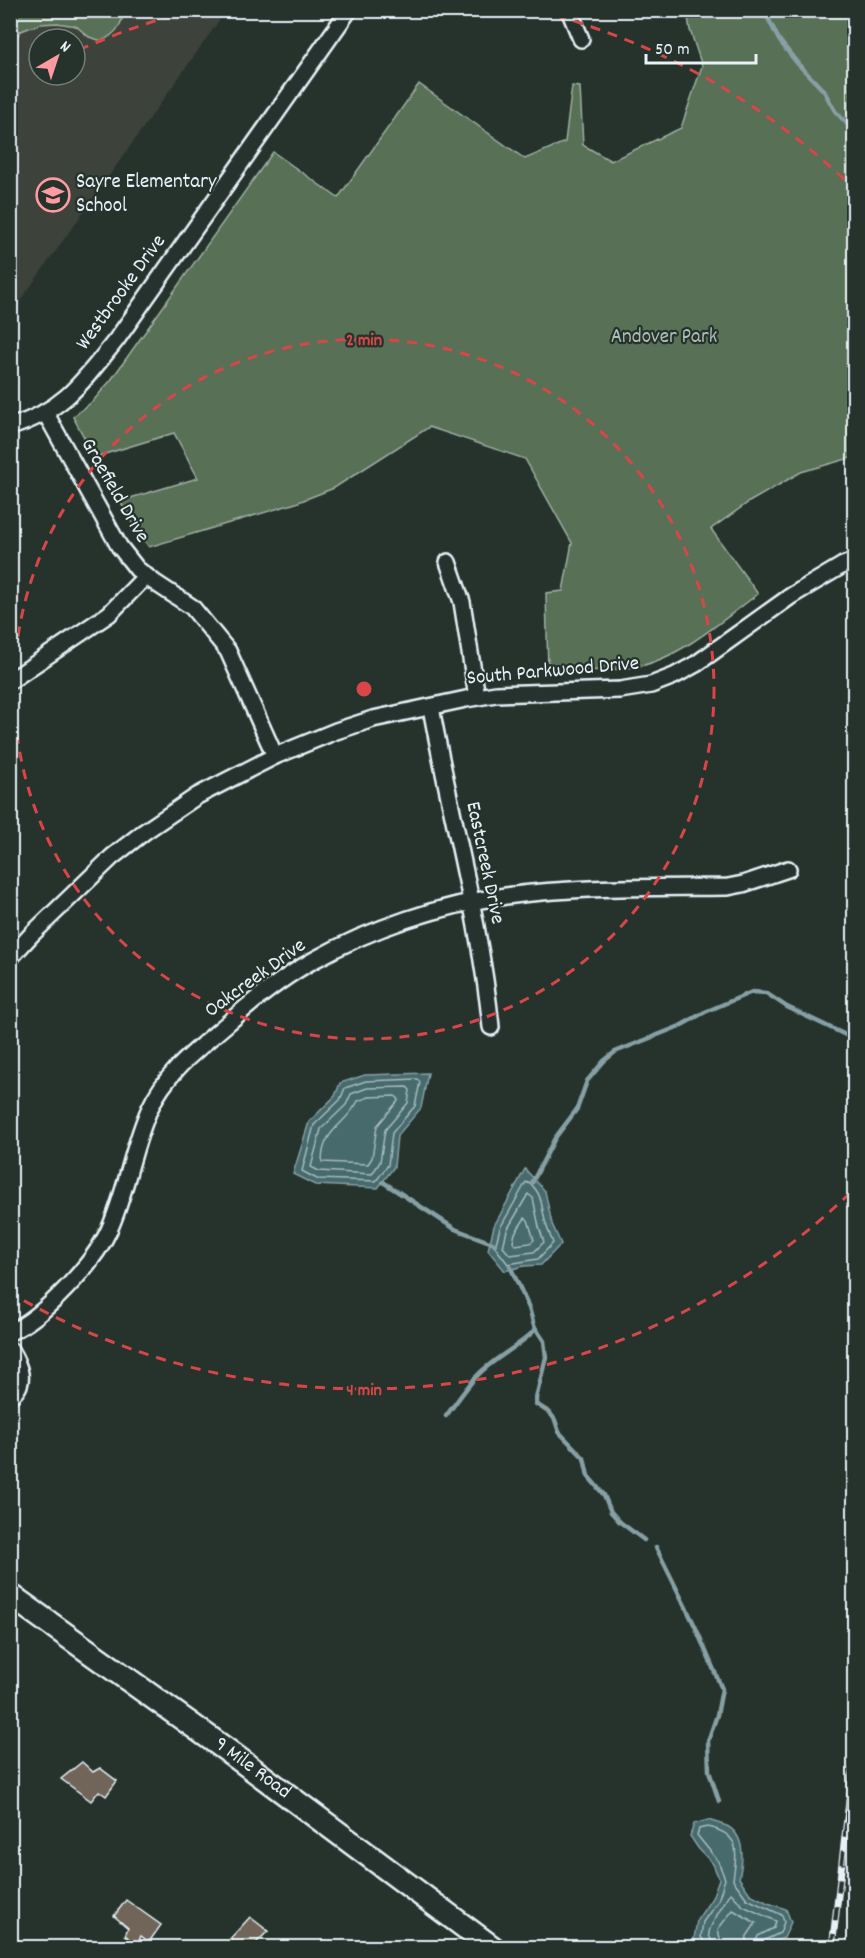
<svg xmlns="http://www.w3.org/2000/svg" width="865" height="1958" font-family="Dekko,sans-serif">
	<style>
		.built { fill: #3c423a; fill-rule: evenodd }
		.green { fill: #587054; stroke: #a0b0a6; stroke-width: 1.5 }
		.water { fill: #476a6d; stroke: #87a0a5; stroke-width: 1.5 }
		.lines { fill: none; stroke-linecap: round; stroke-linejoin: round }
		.shore { stroke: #a8bbc0; stroke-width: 1.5 }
		.stream { stroke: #87a0a5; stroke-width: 4.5 }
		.building { fill: #706559; stroke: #e8f1f8; stroke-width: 1.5 }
		.street-casing { stroke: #e8f1f8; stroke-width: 20 }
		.secondary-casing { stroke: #e8f1f8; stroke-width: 27 }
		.street { stroke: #26332d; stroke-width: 15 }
		.secondary { stroke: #26332d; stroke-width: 22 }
		.rail-casing { stroke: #e8f1f8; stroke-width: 7 }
		.rail { stroke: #26332d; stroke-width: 4.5; stroke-dasharray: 14; stroke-linecap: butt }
		.ring { fill: none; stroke: #d94647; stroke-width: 3; stroke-dasharray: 10 8 }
		.labels { text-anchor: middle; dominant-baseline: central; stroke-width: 4.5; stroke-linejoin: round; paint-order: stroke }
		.poi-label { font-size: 21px; fill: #e8f1f8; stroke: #26332d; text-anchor: start }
		.street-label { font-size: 21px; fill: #e8f1f8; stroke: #26332d }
		.park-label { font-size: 21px; fill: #aebdb6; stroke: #26332d }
		.centre { fill: #d94647; stroke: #26332d; stroke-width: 3 }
		.ring-label { font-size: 18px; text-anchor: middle; font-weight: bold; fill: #d94647; stroke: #26332d; stroke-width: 4.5; stroke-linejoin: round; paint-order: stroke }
	</style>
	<rect width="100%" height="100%" fill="#26332d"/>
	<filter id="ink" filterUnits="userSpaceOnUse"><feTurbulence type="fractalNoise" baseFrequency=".0167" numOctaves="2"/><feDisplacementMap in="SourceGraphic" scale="12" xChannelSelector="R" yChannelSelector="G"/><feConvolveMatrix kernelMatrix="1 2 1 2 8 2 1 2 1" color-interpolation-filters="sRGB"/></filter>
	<g filter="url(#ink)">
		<path class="built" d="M11,11H226L11,314ZM39,39H75V75H39Z"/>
		<g class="green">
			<path d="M123,10C123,26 115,34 102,41L89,37L76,26L57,23L40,24L21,31L11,44V11Z"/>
			<path d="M687,11H854V457L801,472L749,502L711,529L758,594C724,619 681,657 640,666C611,672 578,670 548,671L546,593L563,591L572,543L525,459L429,427L334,488L296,503L149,547L136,530L120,501L198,478L174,433L95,457L73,417L93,401L111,380L273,152L338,198L419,84L525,159L565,142L572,86L580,87L583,145L611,161L681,128L702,66L690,30Z"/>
		</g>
		<g class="water">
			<path d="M428,1073L421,1108L397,1136L394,1167L378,1188L315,1185L293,1174L309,1122L335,1096L340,1083L365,1075Z"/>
			<path d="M525,1169L545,1191L552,1224L561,1244L541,1265L524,1266L505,1271L488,1250L494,1226Z"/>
			<path d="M708,1820C714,1822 721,1824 727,1826C746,1836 743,1861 739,1878L750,1894L768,1903L786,1909L791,1922L784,1938L761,1947H702L694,1939L697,1920L712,1898L719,1879L713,1864L698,1848L690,1836L694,1824Z"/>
		</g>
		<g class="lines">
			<g class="shore">
				<path d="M417,1079L420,1082L415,1106L392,1133L388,1165L376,1181L317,1179L302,1171L314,1125L340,1100L345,1088L366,1081Z"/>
				<path d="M407,1087L410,1090L408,1103L385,1130L380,1162L372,1174L319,1171L311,1167L321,1129L346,1105L351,1094L367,1088Z"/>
				<path d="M395,1096L398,1098V1101L377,1126L372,1158L368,1164L322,1162C322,1129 346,1125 358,1101L369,1097Z"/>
				<path d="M526,1182C543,1189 541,1208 546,1224C548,1231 551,1237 553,1243L538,1259L508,1264L495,1247L500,1228Z"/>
				<path d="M528,1194L533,1198L539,1227L544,1242L534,1252L510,1255L503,1247L507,1230Z"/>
				<path d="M525,1218L528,1220L534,1240L530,1243L515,1245L513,1242L515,1233Z"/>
				<path d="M706,1948L705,1943L701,1937L703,1922L718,1901L725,1879L718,1861L697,1835L699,1829C707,1826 710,1827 718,1830C743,1839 735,1860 733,1880L747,1899L782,1915L784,1922L780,1933L765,1940L762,1948"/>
				<path d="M713,1948C713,1942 709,1938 709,1933C708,1929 728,1896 731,1893L743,1906L776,1921L774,1928L758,1936L754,1948"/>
				<path d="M722,1948L718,1929L733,1910L756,1923L747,1936L745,1948"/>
			</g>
			<g class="stream">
				<path d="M764,10L779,40L798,64L824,91L835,111L854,131"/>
				<path d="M383,1182L455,1229L495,1244"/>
				<path d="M532,1183L555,1138L577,1109L587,1081L604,1061L615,1052L680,1026L705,1012L752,992L766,993L787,1007L854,1039"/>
				<path d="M510,1266L529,1308L534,1326L544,1341L546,1357L536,1398V1404L550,1413L555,1420L559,1432L584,1458L588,1476L604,1495L611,1512L620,1522L644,1540"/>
				<path d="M446,1416C456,1403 465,1389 476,1377C493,1358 518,1348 536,1329"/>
				<path d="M656,1547L695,1626L722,1689L717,1715L708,1741L709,1771L719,1801"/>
			</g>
		</g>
		<g class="building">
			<path d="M82,1762L93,1772L100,1768L117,1781L106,1796L99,1791L91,1801L61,1779Z"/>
			<path d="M126,1900L161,1925L149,1942L141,1936L137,1944L125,1935L128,1928L114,1916Z"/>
			<path d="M250,1917L268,1931L252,1947H241L230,1939Z"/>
		</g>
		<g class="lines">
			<g class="street-casing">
				<g id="street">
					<path d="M569,10L581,39"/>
					<path d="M45,412L119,546L137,569L154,582L192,607L228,651L275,756"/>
					<path d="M10,427C64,411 84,380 117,339L349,10"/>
					<path d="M448,562L462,602L477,697"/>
					<path d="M10,681L109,614L146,576"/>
					<path d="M431,707C450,814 480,919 491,1027"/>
					<path d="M10,958L32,934L112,857L144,832L197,796L275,756L336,731L373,719L466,699L496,694L620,690L651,685L674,676L696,664L791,596L843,565L854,561"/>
					<path d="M10,1332C43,1318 94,1263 109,1230C127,1191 132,1147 150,1108C166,1072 199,1048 228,1023C254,1000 283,977 314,960C369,929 443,904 506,896C579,886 655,888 728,887L743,884L788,869"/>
					<path d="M10,1350C19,1365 28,1383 10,1396"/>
				</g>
			</g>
			<g class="secondary-casing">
				<g id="secondary">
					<path id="s1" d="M10,1595L228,1751L493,1948"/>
				</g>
			</g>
			<use href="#street" class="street"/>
			<use href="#secondary" class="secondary"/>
			<g class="rail-casing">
				<path id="rail" d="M832,1948L854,1758"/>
			</g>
			<use href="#rail" class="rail"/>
		</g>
	</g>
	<g class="ring">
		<circle cx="364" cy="689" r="350"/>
		<path d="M850 1193A700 700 0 0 1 14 1295M79 50A700 700 0 0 1 189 11M539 11A700 700 0 0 1 850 185"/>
	</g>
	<defs>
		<g id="school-ring" transform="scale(1.725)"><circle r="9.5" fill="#26332d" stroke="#ff9aa2" stroke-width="1.5"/><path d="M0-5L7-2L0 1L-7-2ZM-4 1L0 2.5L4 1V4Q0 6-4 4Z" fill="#ff9aa2"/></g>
	</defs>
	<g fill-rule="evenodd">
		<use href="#school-ring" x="53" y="195"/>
	</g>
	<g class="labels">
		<g class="poi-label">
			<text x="76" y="183">Sayre Elementary<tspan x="76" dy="24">School</tspan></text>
		</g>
		<g class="street-label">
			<text transform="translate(122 293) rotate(-54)">Westbrooke Drive</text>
			<text transform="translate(114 491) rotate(60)">Graefield Drive</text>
			<text transform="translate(553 672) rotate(-5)">South Parkwood Drive</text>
			<text transform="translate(484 863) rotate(78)">Eastcreek Drive</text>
			<text transform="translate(256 979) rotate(-36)">Oakcreek Drive</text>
			<text stroke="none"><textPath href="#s1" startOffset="298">9 Mile Road</textPath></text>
		</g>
		<g class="park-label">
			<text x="664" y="338">Andover Park</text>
		</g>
	</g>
	<circle cx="364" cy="689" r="9" class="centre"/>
	<g class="ring-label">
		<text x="364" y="345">2 min</text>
		<text x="364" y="1395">4 min</text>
	</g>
	<rect width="865" height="1958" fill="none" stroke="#26332d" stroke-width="36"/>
	<rect x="18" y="18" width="829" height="1922" fill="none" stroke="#e8f1f8" stroke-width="2" filter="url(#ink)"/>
	<g transform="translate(57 57) rotate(39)"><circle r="28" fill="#26332d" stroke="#747f7e" stroke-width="1.5"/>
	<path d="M0-4.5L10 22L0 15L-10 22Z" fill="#ff9aa2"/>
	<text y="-9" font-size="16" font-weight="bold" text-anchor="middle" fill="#e8f1f8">N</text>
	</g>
	<path d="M646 54v9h110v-9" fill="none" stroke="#e8f1f8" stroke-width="3"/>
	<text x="655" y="54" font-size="18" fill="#e8f1f8" stroke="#26332d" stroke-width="4.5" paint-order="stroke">50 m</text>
</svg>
